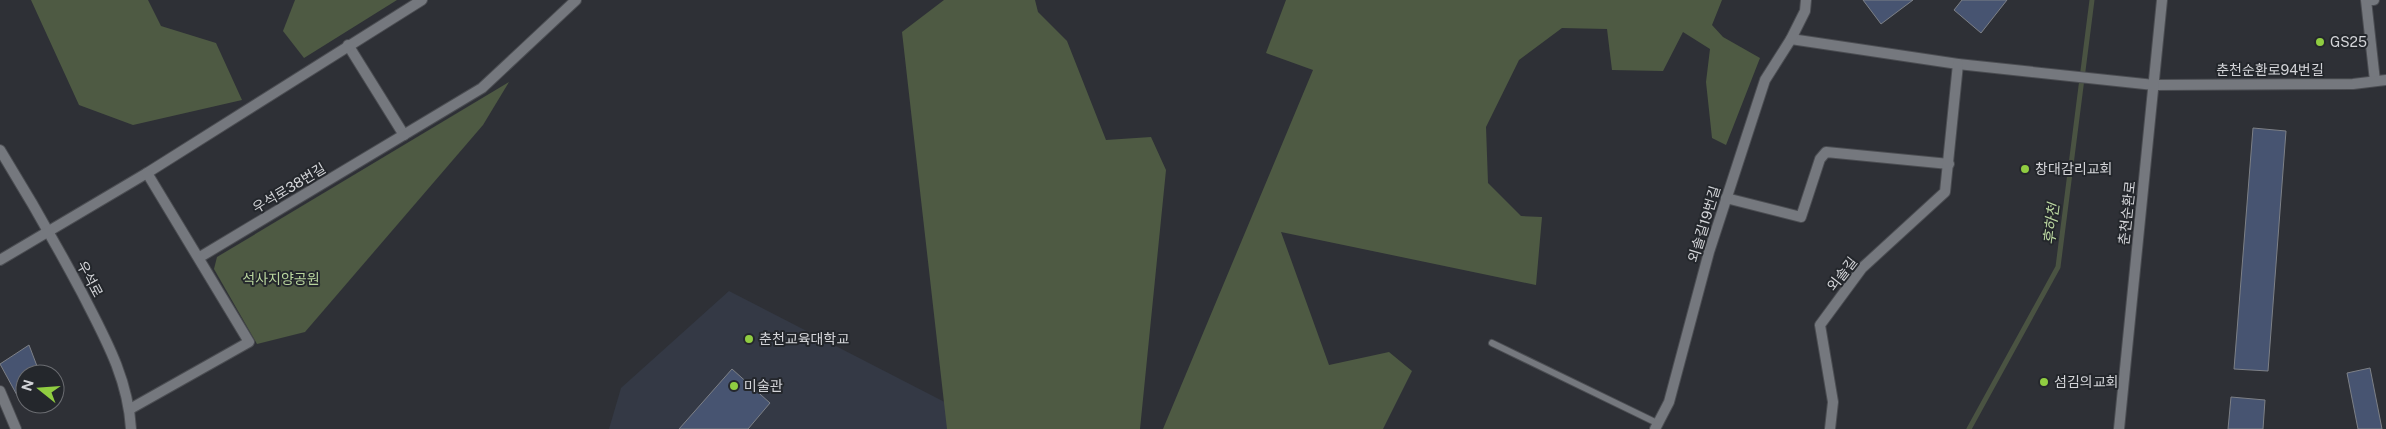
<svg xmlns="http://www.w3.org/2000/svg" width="2386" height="429" font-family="'Public Sans','Noto Sans KR',sans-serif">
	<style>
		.built { fill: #343945 }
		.green { fill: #4e5a43 }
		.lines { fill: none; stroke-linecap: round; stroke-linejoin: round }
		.stream { stroke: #4a5342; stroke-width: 5 }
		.building { fill: #475471; stroke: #7d8087 }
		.service-casing { stroke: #4b4d52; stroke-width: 8 }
		.minor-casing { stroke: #4b4d52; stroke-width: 12 }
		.tertiary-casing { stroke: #4b4d52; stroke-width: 12 }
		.service { stroke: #75787e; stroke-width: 6 }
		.minor { stroke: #75787e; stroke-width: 10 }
		.tertiary { stroke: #75787e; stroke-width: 10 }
		.poi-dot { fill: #90cd41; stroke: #24272c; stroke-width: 2 }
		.labels { text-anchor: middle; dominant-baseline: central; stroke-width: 4; stroke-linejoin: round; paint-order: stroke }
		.poi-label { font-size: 14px; fill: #d3d4d8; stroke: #24272c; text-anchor: start }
		.street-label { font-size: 14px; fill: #d3d4d8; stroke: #24272c }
		.park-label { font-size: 14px; fill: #b8d49d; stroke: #24272c }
		.water-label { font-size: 15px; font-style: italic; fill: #bcd8a1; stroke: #24272c }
	</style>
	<rect width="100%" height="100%" fill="#2e3036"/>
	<path class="built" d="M729,291L997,429H609L621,388Z"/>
	<g class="green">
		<path d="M31,0H148L161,26L216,43L242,100L133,125L79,105Z"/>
		<path d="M295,0H397L304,58L283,31Z"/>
		<path d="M944,0H1035L1038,12L1067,41L1106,140L1151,137L1166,170L1140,429H947L902,32Z"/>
		<path d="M1286,0H1722L1712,25L1723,37L1760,58L1726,145L1712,138L1706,82L1710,49L1683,32L1663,71L1612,70L1607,29L1562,28L1519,60L1486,127L1488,183L1521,216L1542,217L1536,285L1281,232L1329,365L1389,352L1412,371L1383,429H1163L1313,70L1266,53Z"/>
		<path d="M509,82L483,125L305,332L257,344L214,269L217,257Z"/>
	</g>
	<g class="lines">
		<path class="stream" d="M1969,429L2058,267L2092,0"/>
	</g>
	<g class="building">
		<path d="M1863,0H1913L1881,24Z"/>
		<path d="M1962,0H2007L1981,33L1954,10Z"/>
		<path d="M2253,128L2286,131L2268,371L2234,369Z"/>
		<path d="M29,345L40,374H25V392L18,397L0,364Z"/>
		<path d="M2370,368L2382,429H2358L2347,373Z"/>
		<path d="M732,369L770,403L748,429H679Z"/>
		<path d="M2231,397L2265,400L2263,429H2228Z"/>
	</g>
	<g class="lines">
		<g class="service-casing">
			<path id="service" d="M1492,343L1659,424"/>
		</g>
		<g class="minor-casing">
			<g id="minor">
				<path d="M2374,0H2366L2375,81"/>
				<path d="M1791,39L1958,64L2154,85L2353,84L2386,80"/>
				<path d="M348,45L404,135"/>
				<path d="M0,150C29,197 56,244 82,293C105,338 128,378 131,429"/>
				<path d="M1726,198L1801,217L1820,159L1826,152L1949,164"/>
				<path d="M200,257L482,88L576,0"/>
				<path d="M0,260L147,173L422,0"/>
				<path d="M0,391L16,429"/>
				<path d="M130,409L249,342L147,173"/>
				<path d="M1655,429L1669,402L1709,252L1765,80L1791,39L1805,11L1806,0"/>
				<path d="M1830,429L1833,402L1820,325L1862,268L1945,192L1958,64"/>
			</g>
		</g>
		<g class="tertiary-casing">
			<path id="tertiary" d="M2119,429L2162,0"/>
		</g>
		<use href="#service" class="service"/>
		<use href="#minor" class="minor"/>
		<use href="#tertiary" class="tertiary"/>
	</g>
	<g class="poi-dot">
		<circle cx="2320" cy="42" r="5"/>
		<circle cx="2025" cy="169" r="5"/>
		<circle cx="749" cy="339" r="5"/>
		<circle cx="2044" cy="382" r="5"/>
		<circle cx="734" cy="386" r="5"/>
	</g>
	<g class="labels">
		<g class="poi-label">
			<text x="2330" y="42">GS25</text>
			<text x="2035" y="169">창대감리교회</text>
			<text x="759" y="339">춘천교육대학교</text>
			<text x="2054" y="382">섬김의교회</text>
			<text x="744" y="386">미술관</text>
		</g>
		<g class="street-label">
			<text x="2270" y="70">춘천순환로94번길</text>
			<text transform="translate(289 188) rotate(-31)">우석로38번길</text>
			<text transform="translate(2127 213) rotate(-84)">춘천순환로</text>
			<text transform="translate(1704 224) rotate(-73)">외솔길19번길</text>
			<text transform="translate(1842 274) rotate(-52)">외솔길</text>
			<text transform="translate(90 279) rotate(62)">우석로</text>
		</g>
		<g class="park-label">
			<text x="281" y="279">석사지양공원</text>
		</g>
		<g class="water-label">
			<text transform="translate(2051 224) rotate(-83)">후하천</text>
		</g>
	</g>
	<g transform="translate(40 389) rotate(287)"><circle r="24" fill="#24272c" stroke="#6a6c71"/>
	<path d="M0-4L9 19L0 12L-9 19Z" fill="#90cd41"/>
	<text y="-8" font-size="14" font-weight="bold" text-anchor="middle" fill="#d3d4d8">N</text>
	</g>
</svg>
